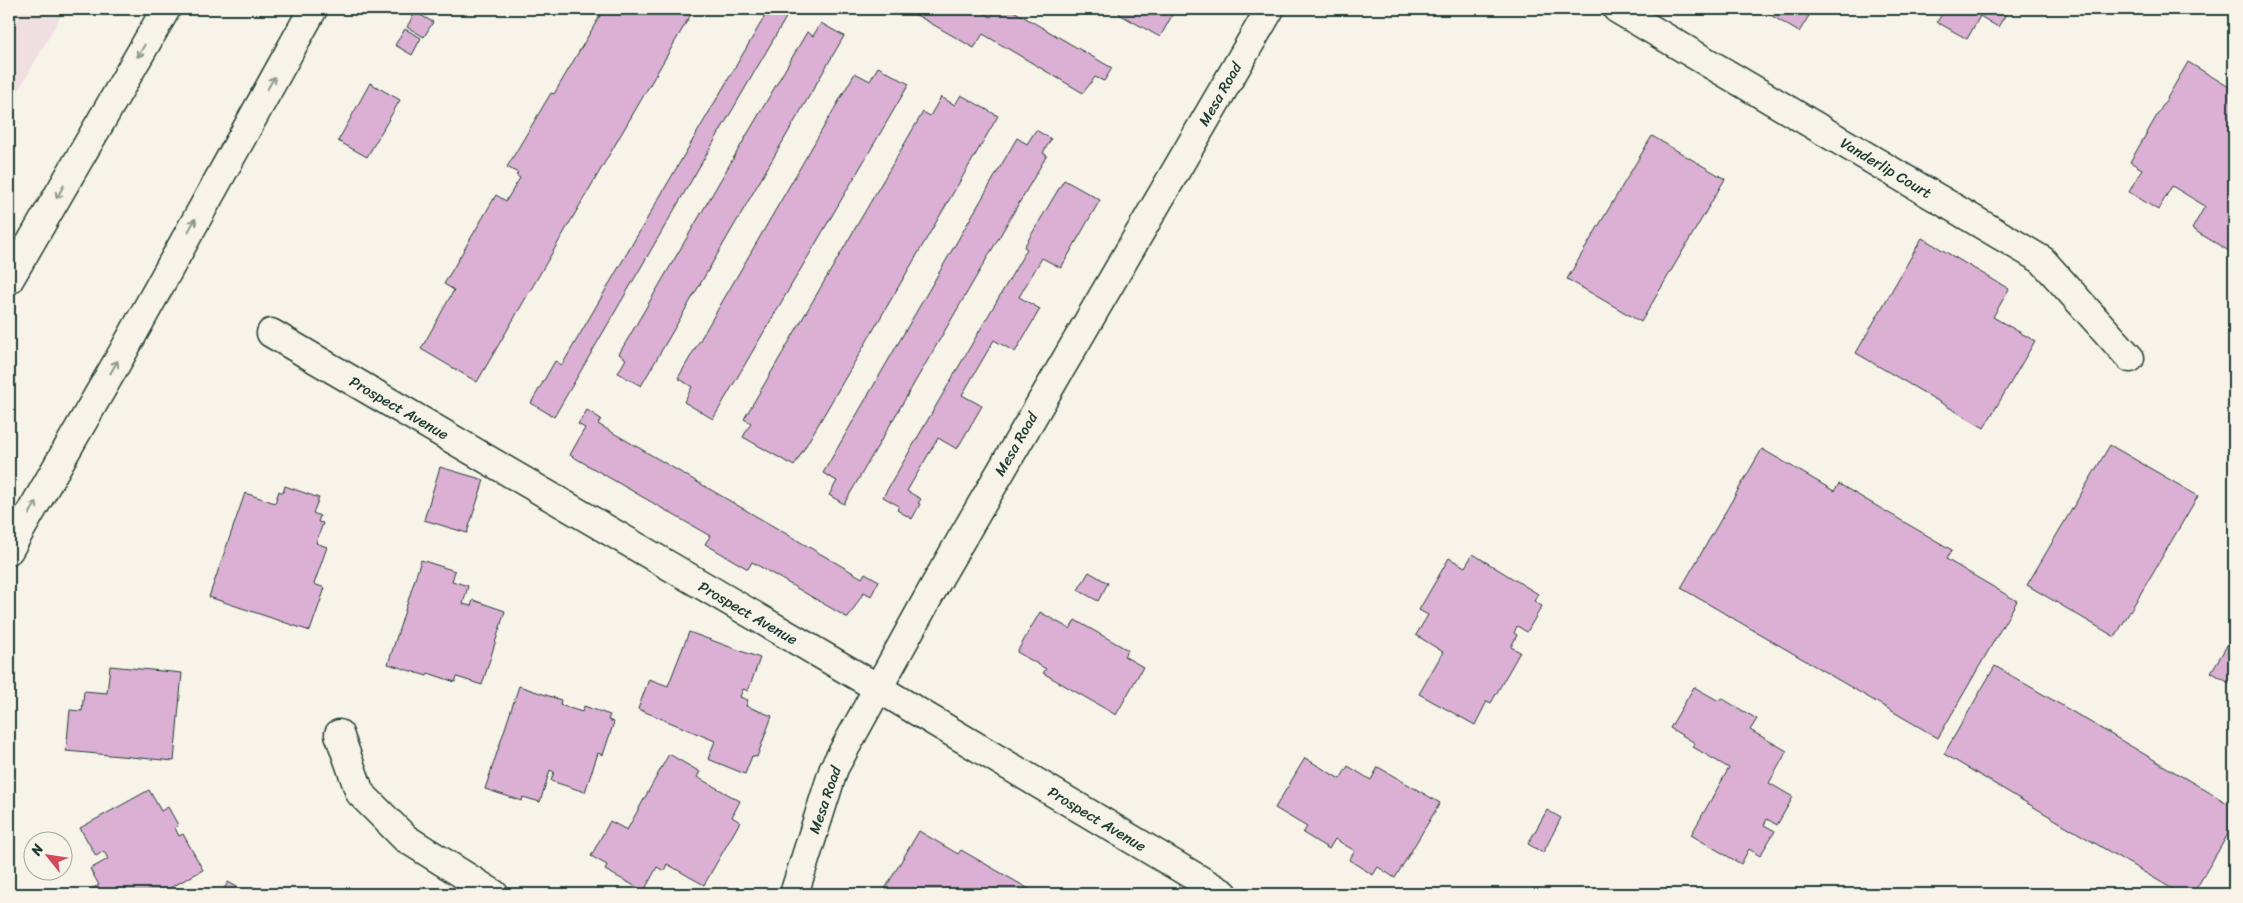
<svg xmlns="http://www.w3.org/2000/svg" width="2243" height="903" font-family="Sriracha,sans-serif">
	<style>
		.built { fill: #efdfe2 }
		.building { fill: #dcb0d5; stroke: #1f3d34 }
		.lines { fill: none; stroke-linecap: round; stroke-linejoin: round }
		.street-casing { stroke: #1f3d34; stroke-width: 31 }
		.highway-casing { stroke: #1f3d34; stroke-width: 31 }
		.street { stroke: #f7f3e8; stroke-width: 28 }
		.highway { stroke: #f7f3e8; stroke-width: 28 }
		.oneway { stroke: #8b988e }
		.labels { text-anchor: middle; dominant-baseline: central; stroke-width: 4.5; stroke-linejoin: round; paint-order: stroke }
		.street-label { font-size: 15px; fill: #1f3d34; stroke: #f7f3e8 }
	</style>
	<rect width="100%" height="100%" fill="#f7f3e8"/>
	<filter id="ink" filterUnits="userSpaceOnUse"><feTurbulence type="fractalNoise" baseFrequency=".02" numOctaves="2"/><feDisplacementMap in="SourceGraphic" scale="10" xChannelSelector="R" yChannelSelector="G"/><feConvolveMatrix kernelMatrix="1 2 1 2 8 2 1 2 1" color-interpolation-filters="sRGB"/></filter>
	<g filter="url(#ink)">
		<path class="built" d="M9,9H65L9,107Z"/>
		<g class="building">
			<path d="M604,9H694L477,382L421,349L454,290L444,284L496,195L506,201L520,178L516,175L518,173L507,167L551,93L554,94Z"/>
			<path d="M769,9H791L554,417L531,403L555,361L562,365Z"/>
			<path d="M906,9H977L991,17L995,9H1010L1112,68L1104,81L1095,77L1083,93L983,34L974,48Z"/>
			<path d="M1122,9H1173L1175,10L1160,37L1119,14Z"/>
			<path d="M1769,9H1813L1799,32L1767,13Z"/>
			<path d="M1945,9H2009L1998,27L1980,16L1967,39L1937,22Z"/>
			<path d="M415,12L433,22L424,37L407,27Z"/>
			<path d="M821,23L844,36L641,386L618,373L626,359L619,354L807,32L813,36Z"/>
			<path d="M405,29L421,38L412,55L395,45Z"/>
			<path d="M2188,62L2234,90V254L2192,229L2205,206L2172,186L2158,210L2129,192L2142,169L2130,162Z"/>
			<path d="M878,67L909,84L713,419L684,402L692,387L678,378L855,73L870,81Z"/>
			<path d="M370,83L400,100L367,157L338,141Z"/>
			<path d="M961,95L998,116L794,466L743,437L751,423L744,419L923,112L930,116L941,97L955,105Z"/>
			<path d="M1036,130L1051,139L1043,153L1047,155L844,504L829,495L837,481L823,473L1017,138L1027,144Z"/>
			<path d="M1652,136L1725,179L1641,322L1567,279Z"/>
			<path d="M1064,180L1100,200L1061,268L1042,258L1019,297L1040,309L1015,352L994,340L962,395L982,406L957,449L938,438L907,491L921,499L918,503L920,504L912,519L897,510L899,506L883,497L1027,249L1024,247Z"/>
			<path d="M1922,238L2009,289L1993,317L2035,341L1984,428L1856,353Z"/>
			<path d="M587,410L601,419L598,424L862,578L865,573L879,581L871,596L864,592L848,618L752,562L748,569L705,544L710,536L570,455L585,428L578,424Z"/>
			<path d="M2110,445L2198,496L2115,637L2027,585Z"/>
			<path d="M1762,449L1834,491L1839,484L1952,550L1946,559L2017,601L1938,738L1681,588Z"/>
			<path d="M440,467L484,480L467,533L424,520Z"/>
			<path d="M285,486L319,498L313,513L320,516L318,522L323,523L316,543L327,547L314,584L325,588L310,631L209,597L245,493L275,503L279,491L283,493Z"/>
			<path d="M1473,554L1538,594L1534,601L1542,606L1527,632L1517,626L1514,633L1517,635L1511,647L1520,652L1491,703L1487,701L1475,725L1419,694L1443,652L1416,635L1428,615L1419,610L1449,558L1465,567Z"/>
			<path d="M421,560L455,571L452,581L468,586L463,604L471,606L473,600L505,611L482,685L457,677L455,682L428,673L427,676L388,664Z"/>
			<path d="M1089,572L1108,583L1098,601L1078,590Z"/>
			<path d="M1040,612L1070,629L1075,620L1128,650L1124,656L1143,667L1116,715L1043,673L1046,669L1017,652Z"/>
			<path d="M689,632L760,658L748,691L743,689L740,697L748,700L746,706L772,716L757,757L752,756L745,774L708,759L715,741L638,709L649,679L668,686Z"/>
			<path d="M2234,634V686L2211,672Z"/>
			<path d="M110,666L182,673L174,761L66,751L70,710L82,711L84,691L107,693Z"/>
			<path d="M1995,666L2234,807V824L2193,894H2181L1944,754Z"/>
			<path d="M519,686L561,700L560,705L582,712L584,706L610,715L608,720L614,722L603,755L598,753L585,792L551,781L554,772L550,770L540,802L523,797L522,801L485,789Z"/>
			<path d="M1694,687L1719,701L1721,698L1757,719L1750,730L1787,751L1769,783L1793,797L1777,825L1767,819L1764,825L1775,831L1760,856L1749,849L1741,864L1691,835L1729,768L1693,747L1695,743L1670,728Z"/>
			<path d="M669,754L700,772L697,777L740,801L732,817L740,822L704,885L667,864L664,871L657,867L644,891L605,870L607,865L591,856L610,821L627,830Z"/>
			<path d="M1305,758L1340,779L1348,766L1371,780L1378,767L1440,803L1395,878L1378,867L1373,875L1349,860L1355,851L1335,839L1329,849L1303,833L1307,827L1275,808Z"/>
			<path d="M149,790L161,811L168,807L178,825L175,828L179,836L183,834L203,870L159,894H91L89,890L99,885L90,869L108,859L104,851L96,856L80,828Z"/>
			<path d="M1547,810L1561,818L1543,853L1528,844Z"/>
			<path d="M919,831L958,854L961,850L1036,893L882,894Z"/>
			<path d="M228,882L250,894H221Z"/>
			<path d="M254,887L265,894H250Z"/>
			<path d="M338,888L348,894H335Z"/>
		</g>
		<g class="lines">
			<g class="street-casing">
				<g id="street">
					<path d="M1617,9L2042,260L2130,358"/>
					<path d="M271,333L878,688L1224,894"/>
					<path d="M339,734L360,793L405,838L494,894"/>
					<path d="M794,894L834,768L940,576L1270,9"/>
				</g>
			</g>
			<g class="highway-casing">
				<g id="highway">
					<path d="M9,280L166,9"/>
					<path d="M9,550L123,352L313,9"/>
				</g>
			</g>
			<use href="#street" class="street"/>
			<use href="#highway" class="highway"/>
		</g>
		<defs><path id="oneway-shaft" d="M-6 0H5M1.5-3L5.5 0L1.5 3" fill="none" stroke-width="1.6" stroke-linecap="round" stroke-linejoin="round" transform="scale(1.25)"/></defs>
		<g class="oneway">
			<use href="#oneway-shaft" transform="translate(141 51) rotate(120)"/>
			<use href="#oneway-shaft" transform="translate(271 83) rotate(-60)"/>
			<use href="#oneway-shaft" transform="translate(60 192) rotate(120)"/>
			<use href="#oneway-shaft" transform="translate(192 225) rotate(-61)"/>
			<use href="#oneway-shaft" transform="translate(114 367) rotate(-60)"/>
			<use href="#oneway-shaft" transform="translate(33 508) rotate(-60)"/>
		</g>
	</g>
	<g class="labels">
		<g class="street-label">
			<text transform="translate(1220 94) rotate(-60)">Mesa Road</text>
			<text transform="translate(1886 168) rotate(31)">Vanderlip Court</text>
			<text transform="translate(399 408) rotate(30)">Prospect Avenue</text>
			<text transform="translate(1016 444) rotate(-60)">Mesa Road</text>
			<text transform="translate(748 613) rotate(30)">Prospect Avenue</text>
			<text transform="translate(825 800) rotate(-71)">Mesa Road</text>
			<text transform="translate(1097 819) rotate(31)">Prospect Avenue</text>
		</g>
	</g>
	<rect width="2243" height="903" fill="none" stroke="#f7f3e8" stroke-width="30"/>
	<rect x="15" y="15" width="2213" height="873" fill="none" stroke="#1f3d34" stroke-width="2" filter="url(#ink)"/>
	<g transform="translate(48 856) rotate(300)"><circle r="24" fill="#f7f3e8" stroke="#a1aaa0"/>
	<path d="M0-4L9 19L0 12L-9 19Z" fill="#d1495b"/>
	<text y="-8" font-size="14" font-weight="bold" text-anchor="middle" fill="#1f3d34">N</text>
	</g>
</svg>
